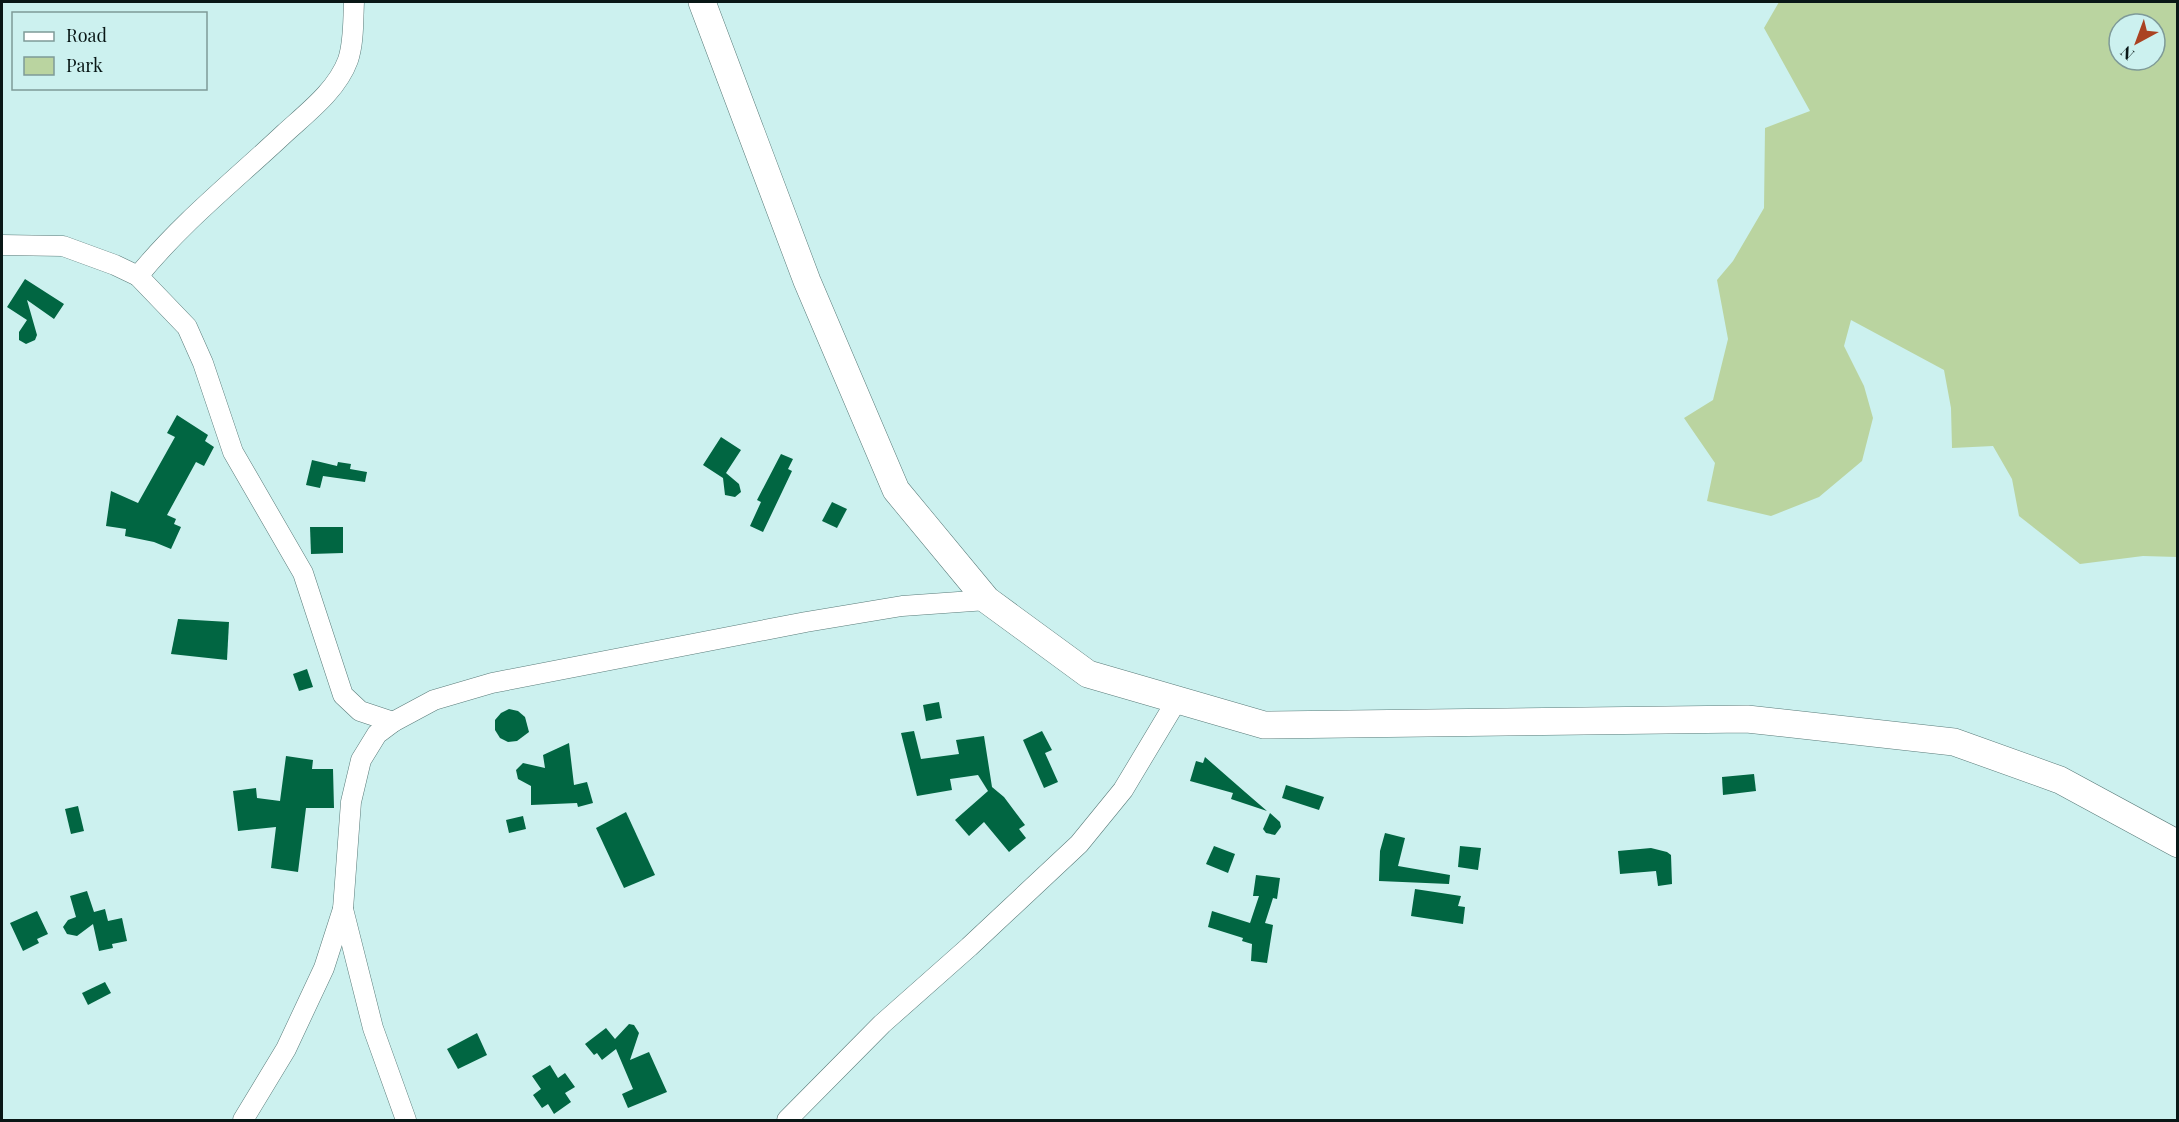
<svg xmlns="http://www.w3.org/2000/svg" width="2179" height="1122" font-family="'Playfair Display',serif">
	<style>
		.green { fill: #bad4a0; fill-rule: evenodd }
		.building { fill: #016642 }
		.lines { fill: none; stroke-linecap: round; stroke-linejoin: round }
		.street-casing { stroke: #597b79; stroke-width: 21 }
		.secondary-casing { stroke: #597b79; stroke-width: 28 }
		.street { stroke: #fff; stroke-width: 20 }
		.secondary { stroke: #fff; stroke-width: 27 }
	</style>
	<rect width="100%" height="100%" fill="#ccf1ef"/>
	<path class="green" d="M1779,2H2177V557L2143,556L2080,564L2019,516L2012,479L1993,446L1952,448L1951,408L1944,370L1851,320L1844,346L1864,386L1873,418L1862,461L1819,497L1771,516L1707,501L1715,463L1684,418L1713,400L1728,339L1717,280L1733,261L1764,208L1765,128L1810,111L1764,28ZM2119,24H2155V60H2119Z"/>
	<g class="building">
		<path d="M25,279L64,304L54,319L27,300L37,335L35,340L26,344L19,340V332L27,320L7,307Z"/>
		<path d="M177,415L208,435L205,441L214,447L204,466L196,462L167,515L176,519L174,524L181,527L171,549L154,542L125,536L126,529L106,526L111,491L138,503L175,437L167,433Z"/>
		<path d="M721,437L741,450L726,473L739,484L741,492L735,497L725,495L723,478L703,465Z"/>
		<path d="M781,454L793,459L788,469L792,471L763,532L750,526L761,502L757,500Z"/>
		<path d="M312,460L337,466L338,462L351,464L350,469L367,472L365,482L323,476L320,488L306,485Z"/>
		<path d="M832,502L847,509L837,528L822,521Z"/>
		<path d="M310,527H343V553L311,554Z"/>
		<path d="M178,619L229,622L227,660L171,654Z"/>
		<path d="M307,669L313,687L299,691L293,674Z"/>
		<path d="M939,702L942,718L926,721L923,705Z"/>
		<path d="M509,709L518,711L525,717L529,732L517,741L508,742L500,738L495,730V720L501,713Z"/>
		<path d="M914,731L921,759L959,754L956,740L984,736L992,787L1004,797L1025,825L1019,829L1026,838L1009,852L984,822L969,836L955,820L988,791L978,775L950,779L952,790L917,796L901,733Z"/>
		<path d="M1042,731L1052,750L1045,753L1058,782L1044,788L1023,740Z"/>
		<path d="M569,743L574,785L587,782L593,803L578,807L577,803L531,805V786L518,779L516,770L523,763L545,768L543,755Z"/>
		<path d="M286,756L313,760L312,769H333L334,808H306L298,872L271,868L276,827L238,831L233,791L256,788L257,798L280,801Z"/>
		<path d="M1205,757L1245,792L1267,811L1231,799L1233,793L1190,781L1196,761L1203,763Z"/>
		<path d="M1754,774L1756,791L1723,795L1722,777Z"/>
		<path d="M1286,785L1324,797L1319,810L1282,798Z"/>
		<path d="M78,806L84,831L71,834L65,809Z"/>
		<path d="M626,812L655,875L624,888L596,828Z"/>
		<path d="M1270,813L1280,822L1281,827L1275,835L1266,833L1263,829Z"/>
		<path d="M523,816L526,829L509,833L506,820Z"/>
		<path d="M1385,833L1405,838L1398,866L1450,875L1449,884L1379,881L1380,851Z"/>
		<path d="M1214,846L1235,854L1228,873L1206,864Z"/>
		<path d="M1460,846L1481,848L1478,870L1458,867Z"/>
		<path d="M1651,848L1667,852L1671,855L1672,884L1658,886L1656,871L1620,874L1618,851Z"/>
		<path d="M1256,875L1280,878L1277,899L1273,898L1265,923L1273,925L1267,963L1251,961L1252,944L1242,941L1243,938L1208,927L1212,911L1250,923L1259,896H1253Z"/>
		<path d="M1415,889L1461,896L1458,906L1465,907L1463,924L1411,916Z"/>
		<path d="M87,891L94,912L105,909L108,921L122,918L127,941L112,944L113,948L99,951L93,924L77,936L67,934L63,927L68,920L76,917L70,896Z"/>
		<path d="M37,911L48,934L37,939L39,943L23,951L10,923Z"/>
		<path d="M105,982L111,993L88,1005L82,993Z"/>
		<path d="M629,1024L634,1025L639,1033L630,1060L649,1052L667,1092L628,1108L622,1094L633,1089L616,1049L602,1060L597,1053L594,1055L585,1044L606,1028L615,1039Z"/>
		<path d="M477,1033L487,1055L458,1069L447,1049Z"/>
		<path d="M550,1065L558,1078L565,1073L575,1087L565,1093L571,1102L554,1114L548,1104L542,1108L533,1095L541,1089L532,1076Z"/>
	</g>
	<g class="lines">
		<g class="street-casing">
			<g id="street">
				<path d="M2,245L63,246L115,265L138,276L187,327L203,363L233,452L303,573L343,695L360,711L393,722"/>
				<path d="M138,276C182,222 235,180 285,133C308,112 337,90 348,60C354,42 353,21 354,2"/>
				<path d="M343,909L373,1028L406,1120"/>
				<path d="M243,1120L286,1049L324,968L343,909L351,802L361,760L377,734L393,722L434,700L492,683L806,622L902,606L987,600"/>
				<path d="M787,1120L882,1024L969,947L1079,844L1123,790L1177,700"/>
			</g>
		</g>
		<g class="secondary-casing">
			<path id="secondary" d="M702,2L807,281L896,490L987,600L1088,674L1264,725L1747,719L1954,742L2060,780L2178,844"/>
		</g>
		<use href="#street" class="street"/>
		<use href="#secondary" class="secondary"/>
	</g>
	<rect width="2179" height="1122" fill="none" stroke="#091716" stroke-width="6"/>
	<rect x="12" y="12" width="195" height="78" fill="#ccf1ef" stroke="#7e9a98" stroke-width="1.5"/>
	<rect x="24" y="32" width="30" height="9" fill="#ffffff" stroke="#7e9a98" stroke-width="1.5"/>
	<text x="66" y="42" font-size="18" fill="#091716">Road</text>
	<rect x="24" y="57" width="30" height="18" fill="#bad4a0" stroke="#7e9a98" stroke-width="1.5"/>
	<text x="66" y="72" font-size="18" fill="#091716">Park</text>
	<g transform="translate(2137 42) rotate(221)"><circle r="28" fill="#ccf1ef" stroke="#7e9a98" stroke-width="1.5"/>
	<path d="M0-4.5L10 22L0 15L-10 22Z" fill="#aa4221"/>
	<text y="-9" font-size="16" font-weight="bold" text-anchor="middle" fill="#091716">N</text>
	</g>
</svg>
